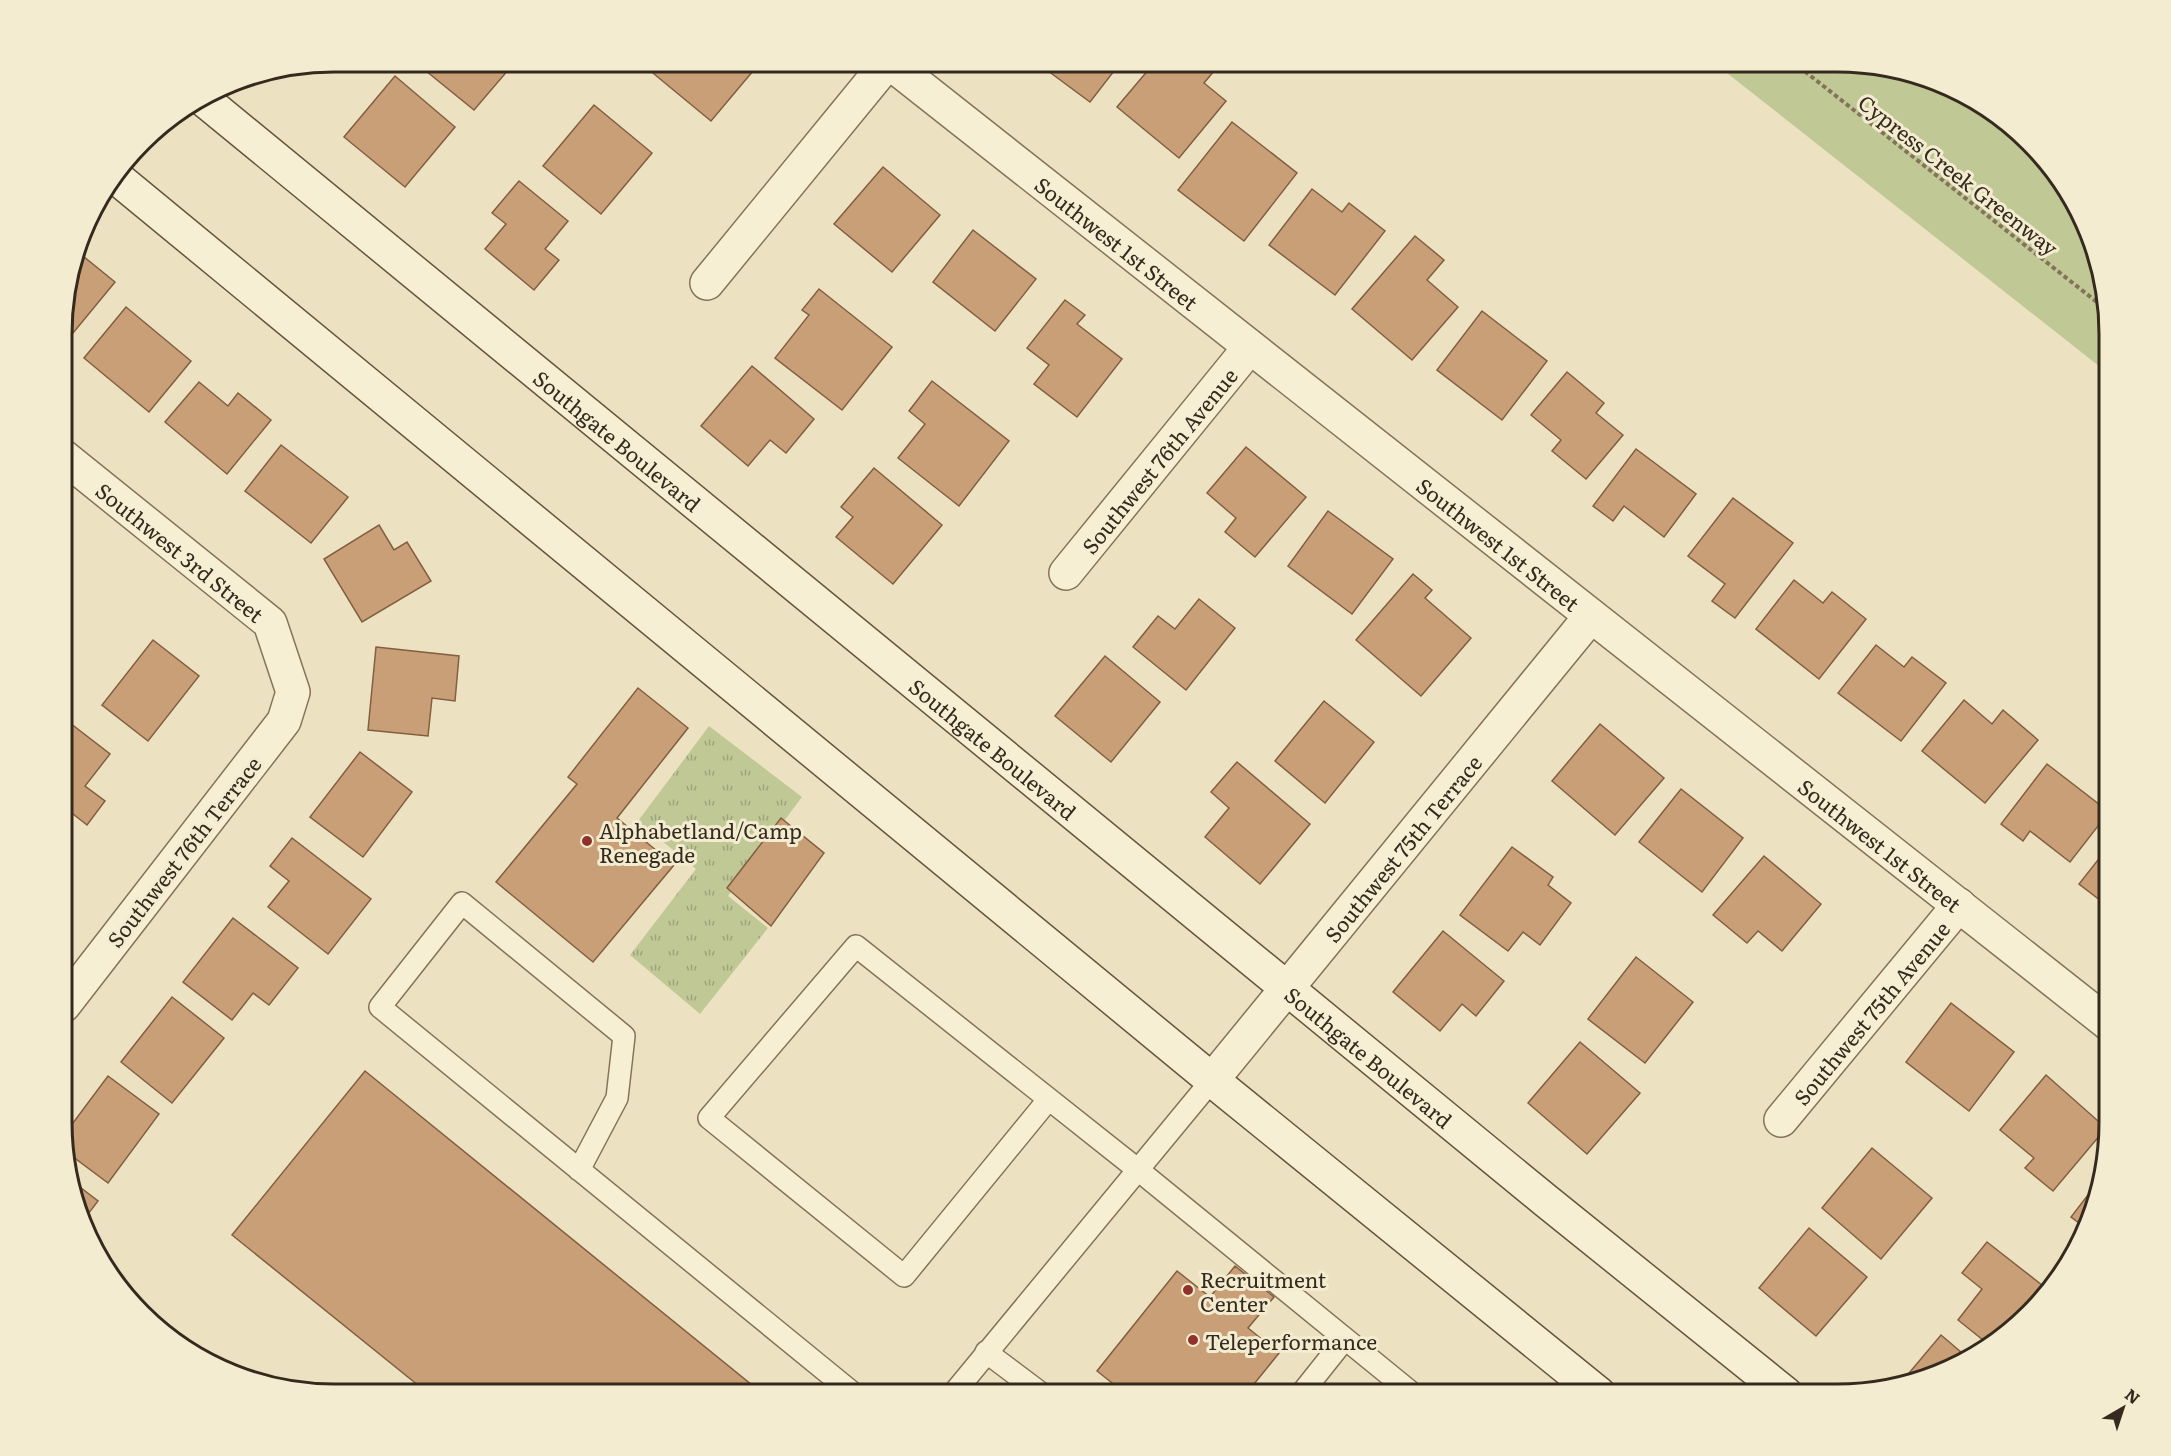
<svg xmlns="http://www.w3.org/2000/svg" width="2171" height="1456" font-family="Literata,serif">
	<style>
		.grass { fill: #c0c996 }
		.park { fill: url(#park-tufts) }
		.water { fill: url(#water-rules); stroke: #6b8c86; stroke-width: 1.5 }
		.building { fill: #c99f78; stroke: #835f40; stroke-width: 1.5 }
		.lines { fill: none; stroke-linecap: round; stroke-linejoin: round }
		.service-casing { stroke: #857359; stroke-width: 24 }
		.minor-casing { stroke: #857359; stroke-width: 36 }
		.secondary-casing { stroke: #66543d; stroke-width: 36 }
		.path { stroke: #857359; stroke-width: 4; stroke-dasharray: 4.5 3; stroke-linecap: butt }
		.service { stroke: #f7efd4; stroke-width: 21 }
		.minor { stroke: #f7efd4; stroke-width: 33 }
		.secondary { stroke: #f7efd4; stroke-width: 33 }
		.poi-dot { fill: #91312c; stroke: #f4ecd0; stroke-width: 2 }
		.labels { text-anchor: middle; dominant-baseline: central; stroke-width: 6; stroke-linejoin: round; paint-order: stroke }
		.street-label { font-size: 21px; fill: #352a1d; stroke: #f4ecd0 }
		.poi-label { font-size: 21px; fill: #352a1d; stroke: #f4ecd0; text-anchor: start }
		.rim { fill: none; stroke: #352a1d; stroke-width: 3 }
	</style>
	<defs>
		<pattern id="park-tufts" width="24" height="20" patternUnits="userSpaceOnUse" patternTransform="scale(1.5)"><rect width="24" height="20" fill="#c0c996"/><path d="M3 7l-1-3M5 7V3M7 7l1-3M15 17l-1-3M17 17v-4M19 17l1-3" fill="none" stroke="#9da37a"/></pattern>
		<pattern id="water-rules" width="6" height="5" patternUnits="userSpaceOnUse" patternTransform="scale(1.5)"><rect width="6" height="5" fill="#a4bfb8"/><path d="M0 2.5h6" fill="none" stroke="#869b95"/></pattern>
	</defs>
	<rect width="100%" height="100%" fill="#ece2c1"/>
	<path class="grass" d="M1713,62H1837L1924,76L1947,87L2034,156L2073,198L2109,317V374Z"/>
	<path class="park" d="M709,726L802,797L728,896L768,928L700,1014L630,955L696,869L638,821Z"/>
	<path class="water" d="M1954,91L1988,108L2028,150Z"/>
	<g class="building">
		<path d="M415,62H515L474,110Z"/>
		<path d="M654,62H754L758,65L711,121L648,69Z"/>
		<path d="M1036,62H1121L1090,102Z"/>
		<path d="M1155,62H1203L1214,71L1204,83L1226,101L1179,158L1117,107Z"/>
		<path d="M395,76L455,127L405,187L344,137Z"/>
		<path d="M594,105L652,153L601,214L543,166Z"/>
		<path d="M1232,122L1297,173L1244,241L1178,190Z"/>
		<path d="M883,167L940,215L892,272L834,224Z"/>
		<path d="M519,181L568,221L545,249L559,260L534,290L485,249L506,224L492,213Z"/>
		<path d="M1312,189L1342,212L1349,203L1385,231L1335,295L1269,245Z"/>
		<path d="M973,230L1036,279L995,331L933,282Z"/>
		<path d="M1415,236L1444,260L1427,280L1458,307L1412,360L1352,309Z"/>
		<path d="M78,252L115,282L64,344V299Z"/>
		<path d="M819,289L892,347L842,410L775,358L809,315L802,310Z"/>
		<path d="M1065,300L1085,315L1077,324L1122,359L1077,417L1034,384L1049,365L1027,348Z"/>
		<path d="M126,307L191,361L149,412L84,358Z"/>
		<path d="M1482,311L1547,361L1502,420L1437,370Z"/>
		<path d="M752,366L814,419L786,453L770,440L748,466L701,426Z"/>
		<path d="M1567,372L1604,403L1596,413L1623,435L1586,479L1552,451L1561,440L1531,415Z"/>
		<path d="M932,381L1009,441L959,506L898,458L925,424L909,411Z"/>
		<path d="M199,382L228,406L238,393L271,420L227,474L165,422Z"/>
		<path d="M281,445L348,497L311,543L245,491Z"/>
		<path d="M1246,447L1306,497L1255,557L1225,532L1236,518L1207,493Z"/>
		<path d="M1636,449L1696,494L1664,537L1624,506L1613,521L1593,506Z"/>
		<path d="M874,468L942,525L893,584L836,537L853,517L841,507Z"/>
		<path d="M1733,498L1793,543L1735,618L1712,601L1725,584L1688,556Z"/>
		<path d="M1328,511L1393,559L1352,614L1288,566Z"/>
		<path d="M379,525L394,550L407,542L431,581L362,622L324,559Z"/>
		<path d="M1413,574L1432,590L1425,598L1471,638L1421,696L1356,640Z"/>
		<path d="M1794,580L1823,603L1832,592L1866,619L1819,679L1756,629Z"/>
		<path d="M1199,599L1235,628L1186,690L1133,647L1158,616L1175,629Z"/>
		<path d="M153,640L199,676L148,741L102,705Z"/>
		<path d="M1876,645L1904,667L1912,657L1946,683L1901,741L1838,693Z"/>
		<path d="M376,647L459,656L455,701L432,698L428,736L368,730Z"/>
		<path d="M1105,656L1160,702L1111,762L1055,716Z"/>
		<path d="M638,688L688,728L617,818L674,865L593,962L496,882L577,784L568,777Z"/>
		<path d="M1964,700L1992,724L2003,710L2038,740L1985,803L1922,751Z"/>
		<path d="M1324,701L1374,742L1325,803L1275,761Z"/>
		<path d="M70,723L110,754L85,786L105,801L87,825L64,807V731Z"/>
		<path d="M1600,724L1664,778L1615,835L1552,781Z"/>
		<path d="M360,752L412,792L363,857L310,817Z"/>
		<path d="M1237,762L1310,824L1260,884L1205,837L1229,808L1211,792Z"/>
		<path d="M2047,764L2109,812L2070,862L2030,831L2023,841L2001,824Z"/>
		<path d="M1681,789L1743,838L1702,892L1639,842Z"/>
		<path d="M781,818L824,853L771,926L727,888Z"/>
		<path d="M292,838L371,899L328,954L268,907L289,881L270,866Z"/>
		<path d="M2109,846V907L2079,884Z"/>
		<path d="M1512,847L1553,877L1548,885L1571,903L1540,945L1523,932L1508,951L1460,915Z"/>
		<path d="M1764,856L1821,904L1782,951L1758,931L1747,943L1713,915Z"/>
		<path d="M233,918L298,968L269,1005L253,993L232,1020L183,982Z"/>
		<path d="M1443,931L1504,981L1476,1016L1462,1004L1440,1031L1393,992Z"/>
		<path d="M1636,957L1693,1002L1645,1063L1588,1019Z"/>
		<path d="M172,997L224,1038L172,1103L121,1062Z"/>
		<path d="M1951,1003L2014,1052L1969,1111L1906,1062Z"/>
		<path d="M1580,1042L1640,1093L1587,1154L1528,1103Z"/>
		<path d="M365,1071L763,1394H429L232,1235Z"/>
		<path d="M2046,1075L2106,1128L2053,1191L2025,1168L2034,1158L2000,1130Z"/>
		<path d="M108,1076L159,1114L108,1183L64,1150V1135Z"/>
		<path d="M1872,1148L1932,1198L1881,1259L1822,1208Z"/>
		<path d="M2101,1178L2095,1209L2086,1228L2071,1217Z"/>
		<path d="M72,1181L98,1201L85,1218Z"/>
		<path d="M1809,1228L1867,1277L1816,1336L1759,1288Z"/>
		<path d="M1987,1242L2047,1289L1988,1344L1958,1320L1982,1289L1962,1273Z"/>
		<path d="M1235,1266L1274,1297L1248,1328L1279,1353L1246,1394H1126L1097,1371L1177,1271L1210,1297Z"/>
		<path d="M1941,1335L1969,1359L1904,1379Z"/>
	</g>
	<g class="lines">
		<g class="service-casing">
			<g id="service">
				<path d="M1048,1100L904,1276L709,1118L856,946L1137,1169L1413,1394"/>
				<path d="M579,1170L617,1098L624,1036L462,903L380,1007L854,1394"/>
				<path d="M986,1352L1042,1394"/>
				<path d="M953,1394L1212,1080"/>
				<path d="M1301,1394L1344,1340"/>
			</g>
		</g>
		<g class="minor-casing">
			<g id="minor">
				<path id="s1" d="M889,62L2109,1024"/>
				<path d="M707,283L888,62"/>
				<path id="s2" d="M64,457L270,623L293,692L284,721L64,1005"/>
				<path id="s3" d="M1066,573L1250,347"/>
				<path id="s4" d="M1212,1080L1591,616"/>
				<path id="s5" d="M1781,1120L1959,905"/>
			</g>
		</g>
		<g class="secondary-casing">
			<g id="secondary">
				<path id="s6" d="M203,99L1545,1200L1786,1394"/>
				<path d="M117,178L1212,1080L1599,1394"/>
			</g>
		</g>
		<path class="path" d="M1793,62L2107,310"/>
		<use href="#service" class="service"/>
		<use href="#minor" class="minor"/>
		<use href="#secondary" class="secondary"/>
	</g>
	<g class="poi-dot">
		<circle cx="587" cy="841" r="6"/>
		<circle cx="1188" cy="1290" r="6"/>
		<circle cx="1193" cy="1340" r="6"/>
	</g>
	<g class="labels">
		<g class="street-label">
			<text transform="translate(1959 174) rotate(38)">Cypress Creek Greenway</text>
			<text stroke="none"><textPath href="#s1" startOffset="291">Southwest 1st Street</textPath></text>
			<text stroke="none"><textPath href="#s6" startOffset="537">Southgate Boulevard</textPath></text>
			<text stroke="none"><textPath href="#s3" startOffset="146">Southwest 76th Avenue</textPath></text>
			<text stroke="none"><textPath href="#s1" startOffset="777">Southwest 1st Street</textPath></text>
			<text stroke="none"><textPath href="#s2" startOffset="150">Southwest 3rd Street</textPath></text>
			<text stroke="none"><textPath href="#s6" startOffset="1023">Southgate Boulevard</textPath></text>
			<text stroke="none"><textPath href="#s1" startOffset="1263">Southwest 1st Street</textPath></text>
			<text stroke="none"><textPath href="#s4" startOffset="300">Southwest 75th Terrace</textPath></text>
			<text transform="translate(183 851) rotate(-52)">Southwest 76th Terrace</text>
			<text stroke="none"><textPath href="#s5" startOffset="140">Southwest 75th Avenue</textPath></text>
			<text stroke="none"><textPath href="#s6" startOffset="1509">Southgate Boulevard</textPath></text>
		</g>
		<g class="poi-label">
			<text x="599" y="829">Alphabetland/Camp<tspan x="599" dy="24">Renegade</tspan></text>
			<text x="1200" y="1278">Recruitment<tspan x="1200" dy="24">Center</tspan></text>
			<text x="1205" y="1340">Teleperformance</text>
		</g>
	</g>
	<path d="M0 0H2171V1456H0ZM334 72H1837A262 262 0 0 1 2099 334V1122A262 262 0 0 1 1837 1384H334A262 262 0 0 1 72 1122V334A262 262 0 0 1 334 72Z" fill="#f4ecd0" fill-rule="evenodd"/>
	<path class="rim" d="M334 72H1837A262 262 0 0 1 2099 334V1122A262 262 0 0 1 1837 1384H334A262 262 0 0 1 72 1122V334A262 262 0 0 1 334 72Z"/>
	<g transform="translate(2123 1408) rotate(39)" stroke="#f4ecd0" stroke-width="4.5" paint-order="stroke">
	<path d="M0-4.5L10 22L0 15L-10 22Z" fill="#352a1d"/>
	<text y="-9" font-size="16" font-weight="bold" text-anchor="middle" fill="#352a1d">N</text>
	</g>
</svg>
